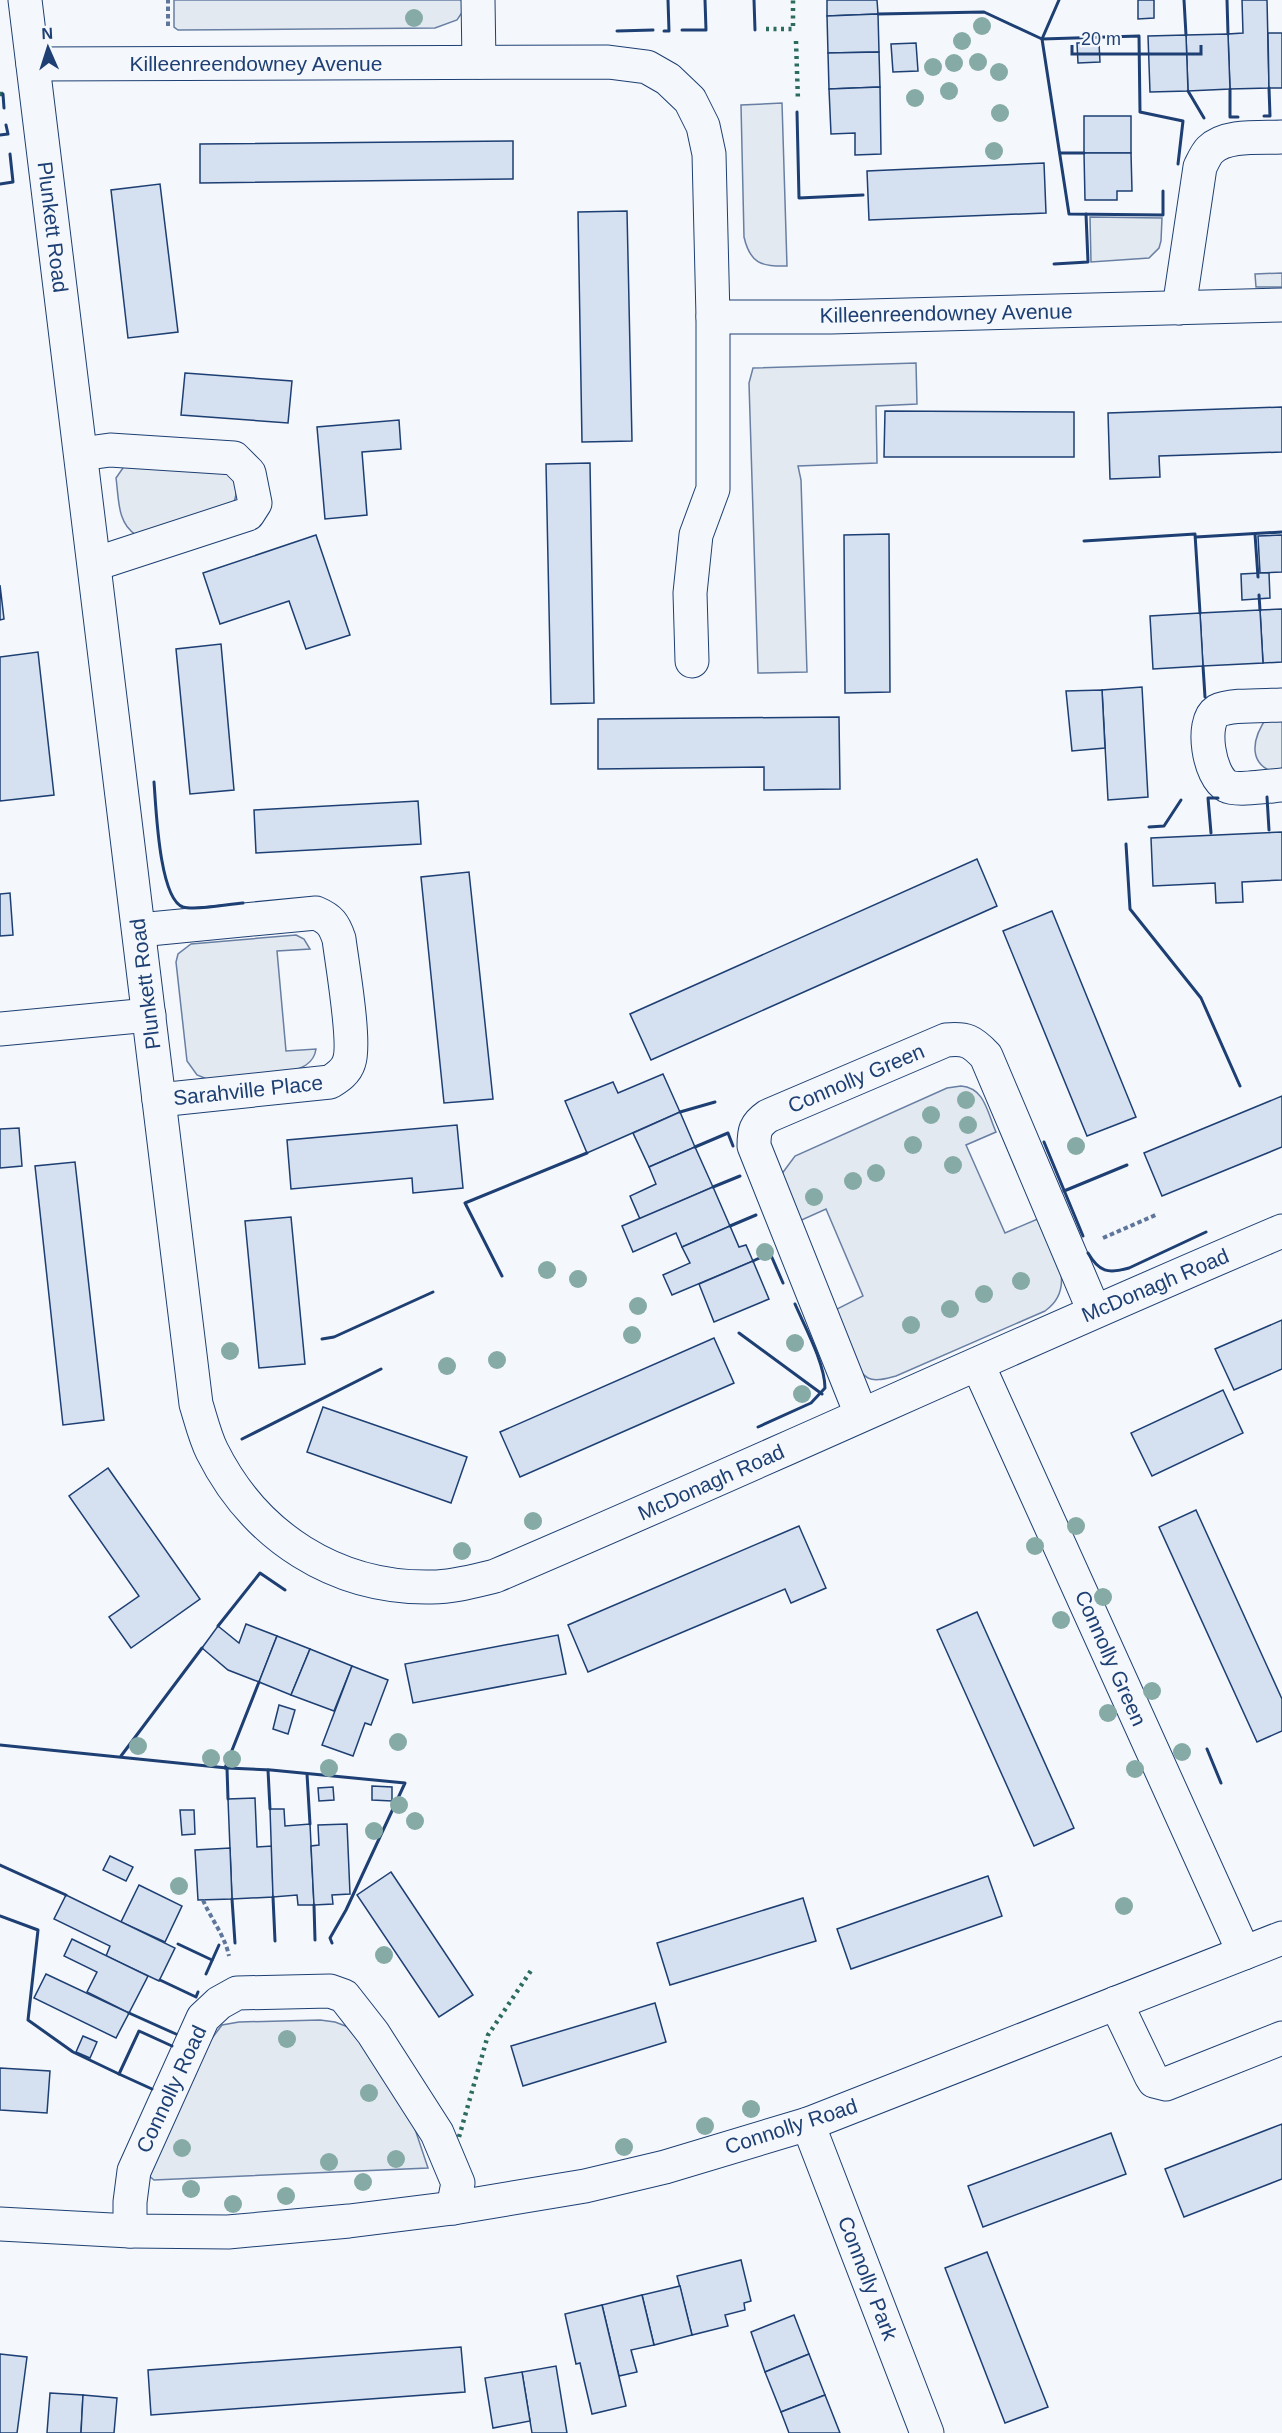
<svg xmlns="http://www.w3.org/2000/svg" width="1282" height="2433" font-family="Arial,sans-serif">
	<style>
		.green { fill: #e3e9f0; stroke: #687fa3; stroke-width: 1.5 }
		.building { fill: #d5e0f0; stroke: #1d3f73; stroke-width: 1.5 }
		.lines { fill: none; stroke-linecap: round; stroke-linejoin: round }
		.minor-casing { stroke: #1d3f73; stroke-width: 35 }
		.tertiary-casing { stroke: #1d3f73; stroke-width: 35 }
		.path { stroke: #5e769c; stroke-width: 4; stroke-dasharray: 4.5 3; stroke-linecap: butt }
		.minor { stroke: #f4f7fb; stroke-width: 33 }
		.tertiary { stroke: #f4f7fb; stroke-width: 33 }
		.hedge { stroke: #2c6c60; stroke-width: 4.5; stroke-dasharray: 3 4.5; stroke-linecap: butt }
		.wall { stroke: #1d3f73; stroke-width: 3 }
		.tree { fill: #86aba6 }
		.labels { text-anchor: middle; dominant-baseline: central; stroke-width: 4.5; stroke-linejoin: round; paint-order: stroke }
		.street-label { font-size: 21px; fill: #1d3f73; stroke: #f4f7fb }
	</style>
	<rect width="100%" height="100%" fill="#f4f7fb"/>
	<g class="green">
		<path d="M174,0H463V11L457,20L435,28L178,30L174,27Z"/>
		<path d="M782,103L787,266C761,267 750,263 744,237L741,105Z"/>
		<path d="M1090,217L1162,218L1161,241L1159,248L1149,258L1091,262Z"/>
		<path d="M1282,273V287H1256L1255,274Z"/>
		<path d="M916,363L917,404L876,406L877,463L798,466L801,480L807,672L758,673L749,383L753,368Z"/>
		<path d="M125,465L230,472C237,485 239,495 231,507L136,535C117,523 119,499 116,478Z"/>
		<path d="M1282,712V774C1246,768 1251,739 1268,716Z"/>
		<path d="M296,935L304,939L310,949L277,951L286,1051L316,1049C315,1056 312,1061 306,1065C289,1076 229,1077 207,1079L197,1075L187,1061L176,962L178,954L191,944Z"/>
		<path d="M961,1086C985,1088 987,1112 996,1132L966,1145L1005,1233L1040,1218C1052,1248 1079,1287 1045,1311L896,1376C887,1378 876,1382 868,1378C852,1370 841,1326 835,1310L863,1296L826,1209L795,1223L781,1175L795,1156L947,1088Z"/>
		<path d="M320,2020L335,2022L348,2027L362,2045L411,2117L428,2168L154,2180L147,2174L206,2046L222,2025L239,2022Z"/>
	</g>
	<g class="building">
		<path d="M827,0H877L878,14L827,16Z"/>
		<path d="M1138,0H1154V18L1138,19Z"/>
		<path d="M1242,0H1267L1269,88L1230,89L1228,34L1243,33Z"/>
		<path d="M878,14L879,52L828,53L827,16Z"/>
		<path d="M1268,33H1282V88H1269Z"/>
		<path d="M1228,34L1230,89L1188,91L1186,35Z"/>
		<path d="M1186,35L1188,91L1150,92L1148,36Z"/>
		<path d="M916,43L918,71L893,72L891,44Z"/>
		<path d="M1077,43H1099L1100,62L1078,63Z"/>
		<path d="M879,52L880,87L829,89L828,53Z"/>
		<path d="M880,87L881,154L855,155V133L831,134L829,89Z"/>
		<rect x="1084" y="116" width="47" height="37"/>
		<path d="M513,141V179L200,183V144Z"/>
		<path d="M1084,153H1131L1132,191H1117V200H1085Z"/>
		<path d="M1044,163L1046,213L869,220L867,171Z"/>
		<path d="M160,184L178,332L128,338L111,190Z"/>
		<path d="M627,211L632,441L582,442L578,212Z"/>
		<path d="M185,373L292,381L288,423L181,415Z"/>
		<path d="M1282,407V452L1159,456L1160,477L1110,479L1108,413Z"/>
		<path d="M885,411L1074,412V457H884Z"/>
		<path d="M399,420L401,449L362,452L367,515L325,519L317,427Z"/>
		<path d="M590,463L594,703L551,704L546,464Z"/>
		<path d="M889,534L890,692L845,693L844,535Z"/>
		<path d="M316,535L350,635L306,649L289,601L220,624L203,573Z"/>
		<path d="M1282,535V572L1260,573L1258,536Z"/>
		<path d="M1260,573H1269L1270,598L1242,600L1241,574Z"/>
		<path d="M0,585L4,619L0,620Z"/>
		<path d="M1282,609V662L1263,663L1260,610Z"/>
		<path d="M1260,610L1263,663L1203,666L1200,613Z"/>
		<path d="M1200,613L1203,666L1153,669L1150,616Z"/>
		<path d="M221,644L234,790L190,794L176,649Z"/>
		<path d="M38,652L54,795L0,801V657Z"/>
		<path d="M1142,687L1148,797L1108,800L1102,690Z"/>
		<path d="M1102,690L1105,748L1072,751L1066,691Z"/>
		<path d="M839,717L840,789L764,790V767L598,769V719Z"/>
		<path d="M418,801L421,844L256,853L254,810Z"/>
		<path d="M1282,832V880L1242,882L1243,902L1216,903L1215,883L1153,886L1151,838Z"/>
		<path d="M977,859L997,906L651,1060L630,1014Z"/>
		<path d="M469,872L493,1099L444,1103L421,877Z"/>
		<path d="M10,893L13,935L0,936V894Z"/>
		<path d="M1052,911L1136,1117L1087,1136L1003,931Z"/>
		<path d="M663,1074L680,1112L587,1153L565,1101L613,1082L618,1093Z"/>
		<path d="M1282,1096V1147L1162,1196L1144,1153Z"/>
		<path d="M680,1112L695,1147L649,1167L633,1133Z"/>
		<path d="M457,1125L463,1188L413,1193L412,1178L291,1189L287,1140Z"/>
		<path d="M19,1128L22,1166L0,1168V1129Z"/>
		<path d="M695,1147L713,1187L640,1219L630,1196L656,1184L649,1167Z"/>
		<path d="M75,1162L104,1420L63,1425L35,1166Z"/>
		<path d="M713,1187L730,1226L682,1247L676,1233L633,1252L622,1226Z"/>
		<path d="M291,1217L305,1364L259,1368L245,1221Z"/>
		<path d="M730,1226L739,1247L746,1245L753,1261L672,1295L663,1275L690,1263L682,1247Z"/>
		<path d="M753,1261L769,1299L714,1322L699,1284Z"/>
		<path d="M1282,1320V1369L1234,1390L1215,1349Z"/>
		<path d="M714,1338L734,1383L520,1477L500,1432Z"/>
		<path d="M1223,1390L1243,1433L1152,1476L1131,1433Z"/>
		<path d="M323,1407L467,1457L451,1503L307,1452Z"/>
		<path d="M108,1468L200,1599L131,1648L109,1617L139,1596L69,1496Z"/>
		<path d="M1196,1510L1282,1699V1731L1257,1742L1159,1527Z"/>
		<path d="M799,1526L826,1588L791,1603L785,1589L588,1672L568,1625Z"/>
		<path d="M977,1612L1074,1828L1034,1846L937,1630Z"/>
		<path d="M246,1624L277,1636L259,1682L228,1670L202,1648L218,1626L239,1643Z"/>
		<path d="M558,1635L566,1674L413,1703L405,1664Z"/>
		<path d="M277,1636L310,1649L291,1695L259,1682Z"/>
		<path d="M310,1649L352,1666L334,1711L291,1695Z"/>
		<path d="M352,1666L388,1680L371,1725L365,1723L353,1756L322,1745Z"/>
		<path d="M279,1705L295,1710L288,1734L273,1729Z"/>
		<path d="M372,1786L392,1787V1801L372,1800Z"/>
		<path d="M333,1787L334,1800L319,1801L318,1788Z"/>
		<path d="M255,1798L257,1847L272,1846L273,1897L232,1899L228,1799Z"/>
		<path d="M270,1809H284L285,1826L310,1824L314,1905H298L297,1895L273,1897Z"/>
		<path d="M180,1810H194L195,1834L182,1835Z"/>
		<path d="M347,1824L350,1894L332,1895L333,1904L314,1905L311,1846L319,1845L318,1825Z"/>
		<path d="M230,1848L232,1899L198,1900L195,1850Z"/>
		<path d="M110,1856L133,1867L126,1881L103,1870Z"/>
		<path d="M391,1872L473,1995L439,2017L357,1895Z"/>
		<path d="M988,1876L1002,1916L851,1969L837,1929Z"/>
		<path d="M139,1885L182,1906L165,1942L121,1922Z"/>
		<path d="M66,1895L175,1948L159,1981L106,1956L110,1946L54,1919Z"/>
		<path d="M803,1898L816,1941L670,1985L657,1943Z"/>
		<path d="M72,1939L148,1976L129,2013L87,1992L97,1972L64,1956Z"/>
		<path d="M46,1974L129,2013L116,2038L34,1998Z"/>
		<path d="M655,2003L666,2042L523,2086L511,2046Z"/>
		<path d="M83,2036L97,2042L90,2058L76,2052Z"/>
		<path d="M0,2068L50,2071L47,2113L0,2110Z"/>
		<path d="M1282,2124V2179L1184,2217L1165,2169Z"/>
		<path d="M1111,2133L1126,2174L983,2227L968,2186Z"/>
		<path d="M987,2252L1048,2407L1005,2423L945,2268Z"/>
		<path d="M741,2260L751,2301L744,2303L745,2310L725,2315L728,2326L692,2335L677,2276Z"/>
		<path d="M680,2286L692,2335L654,2345L642,2295Z"/>
		<path d="M642,2295L654,2345L631,2350L637,2372L619,2376L602,2305Z"/>
		<path d="M602,2305L626,2406L592,2414L580,2363L576,2364L565,2314Z"/>
		<path d="M794,2315L809,2354L765,2372L751,2332Z"/>
		<path d="M461,2347L465,2392L151,2415L148,2370Z"/>
		<path d="M0,2354L27,2357L17,2433H0Z"/>
		<path d="M809,2354L825,2395L781,2412L765,2372Z"/>
		<path d="M556,2366L567,2433H532L522,2372Z"/>
		<path d="M522,2372L530,2421L493,2428L485,2378Z"/>
		<path d="M50,2393L83,2395L81,2433H47Z"/>
		<path d="M83,2395L117,2398L114,2433H81Z"/>
		<path d="M825,2395L840,2433H789L781,2412Z"/>
	</g>
	<g class="lines">
		<g class="minor-casing">
			<g id="minor">
				<path d="M25,0L196,1404C201,1420 205,1437 212,1451C255,1537 336,1589 432,1587C453,1587 474,1581 495,1576C758,1464 1018,1343 1282,1231"/>
				<path d="M478,0L479,62"/>
				<path d="M33,64L608,62L647,67L668,79L690,100L703,126L709,154L713,317V489L696,535L690,593L692,661"/>
				<path d="M1179,308L1200,167C1203,161 1206,154 1210,150C1226,134 1261,138 1282,137"/>
				<path d="M713,317H831L1282,305"/>
				<path d="M81,454L110,450L234,458L249,473L255,503L248,514L95,564"/>
				<path d="M1282,705C1266,706 1230,704 1217,711C1200,722 1209,777 1227,786C1236,791 1269,786 1282,785"/>
				<path d="M139,930L316,913C330,919 334,924 339,939C342,963 356,1043 349,1062C346,1072 338,1077 330,1082L159,1100"/>
				<path d="M0,1029L149,1015"/>
				<path d="M978,1365L1244,1953"/>
				<path d="M861,1414L754,1146C754,1131 755,1125 768,1116L946,1040C966,1038 972,1041 986,1056L1094,1311"/>
				<path d="M1116,2003L1151,2076L1154,2081L1166,2084L1282,2038"/>
				<path d="M808,2124L927,2433"/>
				<path d="M130,2231V2202L134,2171L203,2018L219,2003L237,1993L330,1991L344,1996L373,2033L437,2133L458,2183L453,2208"/>
			</g>
		</g>
		<g class="tertiary-casing">
			<path id="tertiary" d="M0,2224L130,2231L228,2232L349,2221L453,2208L585,2186L665,2167L808,2124L1282,1938"/>
		</g>
		<g class="path">
			<path d="M168,26V0"/>
			<path d="M1103,1238L1158,1214"/>
			<path d="M203,1900C211,1919 225,1936 229,1956"/>
		</g>
		<use href="#minor" class="minor"/>
		<use href="#tertiary" class="tertiary"/>
		<g class="hedge">
			<path d="M766,29H793V0"/>
			<path d="M796,41L798,101"/>
			<path d="M0,94H3"/>
			<path d="M459,2137L488,2035L532,1969"/>
		</g>
		<g class="wall">
			<path d="M754,0L755,30"/>
			<path d="M1059,0L1042,39L1069,214L1163,215V191"/>
			<path d="M1184,0L1186,35"/>
			<path d="M1227,0L1228,34"/>
			<path d="M878,14L984,12L1042,39L1139,36L1140,112L1183,121L1178,164"/>
			<path d="M682,30H706L705,0"/>
			<path d="M617,31L653,30"/>
			<path d="M664,31H669L668,0"/>
			<path d="M1230,89V117H1238"/>
			<path d="M1188,91L1204,118"/>
			<path d="M3,94L4,108"/>
			<path d="M797,112L799,198L863,195"/>
			<path d="M1264,116H1270L1269,88"/>
			<path d="M0,135L8,134L6,125"/>
			<path d="M1060,153H1084"/>
			<path d="M0,184L13,182L10,154"/>
			<path d="M1054,264L1088,262L1086,214"/>
			<path d="M1255,534L1258,577"/>
			<path d="M1196,537L1282,532"/>
			<path d="M1084,541L1195,534L1200,613"/>
			<path d="M1259,595L1260,610"/>
			<path d="M1203,666L1205,697"/>
			<path d="M154,782C156,806 159,899 183,907C196,911 228,904 243,903"/>
			<path d="M1267,797L1269,830"/>
			<path d="M1149,827L1164,826L1181,800"/>
			<path d="M1211,833L1208,798H1218"/>
			<path d="M1126,844L1130,909L1201,998L1240,1086"/>
			<path d="M680,1112L715,1102"/>
			<path d="M1044,1142L1083,1236"/>
			<path d="M695,1147L728,1133L733,1146"/>
			<path d="M713,1187L740,1176"/>
			<path d="M1064,1191L1127,1165"/>
			<path d="M730,1226L756,1215"/>
			<path d="M1088,1253C1099,1272 1108,1274 1129,1268L1206,1232"/>
			<path d="M753,1261L770,1253L783,1283"/>
			<path d="M502,1276L465,1203L587,1153"/>
			<path d="M739,1333L822,1394"/>
			<path d="M322,1339L334,1337L433,1292"/>
			<path d="M758,1427L811,1403L825,1388C825,1364 805,1327 795,1304"/>
			<path d="M242,1439L381,1369"/>
			<path d="M218,1626L260,1573L285,1590"/>
			<path d="M0,1745L227,1768L271,1770L405,1783L346,1910L330,1938L332,1943"/>
			<path d="M1207,1749L1221,1783"/>
			<path d="M121,1756L202,1648"/>
			<path d="M225,1768L259,1682"/>
			<path d="M227,1768L228,1799"/>
			<path d="M268,1770L270,1809"/>
			<path d="M307,1774L310,1824"/>
			<path d="M0,1865L66,1895"/>
			<path d="M273,1897L275,1941"/>
			<path d="M232,1899L235,1943"/>
			<path d="M314,1905L315,1940"/>
			<path d="M0,1916L38,1930L28,2020L73,2052L119,2074"/>
			<path d="M178,1944L212,1960"/>
			<path d="M206,1974L219,1945"/>
			<path d="M160,1980L196,1997L198,1992"/>
			<path d="M129,2013L176,2034"/>
			<path d="M152,2089L119,2074L139,2031L172,2046"/>
		</g>
	</g>
	<g class="tree">
		<circle cx="414" cy="18" r="9"/>
		<circle cx="982" cy="26" r="9"/>
		<circle cx="962" cy="41" r="9"/>
		<circle cx="978" cy="62" r="9"/>
		<circle cx="954" cy="63" r="9"/>
		<circle cx="933" cy="67" r="9"/>
		<circle cx="999" cy="72" r="9"/>
		<circle cx="949" cy="91" r="9"/>
		<circle cx="915" cy="98" r="9"/>
		<circle cx="1000" cy="113" r="9"/>
		<circle cx="994" cy="151" r="9"/>
		<circle cx="966" cy="1100" r="9"/>
		<circle cx="931" cy="1115" r="9"/>
		<circle cx="968" cy="1125" r="9"/>
		<circle cx="913" cy="1145" r="9"/>
		<circle cx="1076" cy="1146" r="9"/>
		<circle cx="953" cy="1165" r="9"/>
		<circle cx="876" cy="1173" r="9"/>
		<circle cx="853" cy="1181" r="9"/>
		<circle cx="814" cy="1197" r="9"/>
		<circle cx="765" cy="1252" r="9"/>
		<circle cx="547" cy="1270" r="9"/>
		<circle cx="578" cy="1279" r="9"/>
		<circle cx="1021" cy="1281" r="9"/>
		<circle cx="984" cy="1294" r="9"/>
		<circle cx="638" cy="1306" r="9"/>
		<circle cx="950" cy="1309" r="9"/>
		<circle cx="911" cy="1325" r="9"/>
		<circle cx="632" cy="1335" r="9"/>
		<circle cx="795" cy="1343" r="9"/>
		<circle cx="230" cy="1351" r="9"/>
		<circle cx="497" cy="1360" r="9"/>
		<circle cx="447" cy="1366" r="9"/>
		<circle cx="802" cy="1394" r="9"/>
		<circle cx="533" cy="1521" r="9"/>
		<circle cx="1076" cy="1526" r="9"/>
		<circle cx="1035" cy="1546" r="9"/>
		<circle cx="462" cy="1551" r="9"/>
		<circle cx="1103" cy="1597" r="9"/>
		<circle cx="1061" cy="1620" r="9"/>
		<circle cx="1152" cy="1691" r="9"/>
		<circle cx="1108" cy="1713" r="9"/>
		<circle cx="398" cy="1742" r="9"/>
		<circle cx="138" cy="1746" r="9"/>
		<circle cx="1182" cy="1752" r="9"/>
		<circle cx="211" cy="1758" r="9"/>
		<circle cx="232" cy="1759" r="9"/>
		<circle cx="329" cy="1768" r="9"/>
		<circle cx="1135" cy="1769" r="9"/>
		<circle cx="399" cy="1805" r="9"/>
		<circle cx="415" cy="1821" r="9"/>
		<circle cx="374" cy="1831" r="9"/>
		<circle cx="179" cy="1886" r="9"/>
		<circle cx="1124" cy="1906" r="9"/>
		<circle cx="384" cy="1955" r="9"/>
		<circle cx="287" cy="2039" r="9"/>
		<circle cx="369" cy="2093" r="9"/>
		<circle cx="751" cy="2109" r="9"/>
		<circle cx="705" cy="2126" r="9"/>
		<circle cx="624" cy="2147" r="9"/>
		<circle cx="182" cy="2148" r="9"/>
		<circle cx="396" cy="2159" r="9"/>
		<circle cx="329" cy="2162" r="9"/>
		<circle cx="363" cy="2182" r="9"/>
		<circle cx="191" cy="2189" r="9"/>
		<circle cx="286" cy="2196" r="9"/>
		<circle cx="233" cy="2204" r="9"/>
	</g>
	<g class="labels">
		<g class="street-label">
			<text x="256" y="63">Killeenreendowney Avenue</text>
			<text transform="translate(53 227) rotate(83)">Plunkett Road</text>
			<text transform="translate(946 313) rotate(-1)">Killeenreendowney Avenue</text>
			<text transform="translate(145 984) rotate(-97)">Plunkett Road</text>
			<text transform="translate(856 1078) rotate(-23)">Connolly Green</text>
			<text transform="translate(248 1090) rotate(-6)">Sarahville Place</text>
			<text transform="translate(1155 1285) rotate(-23)">McDonagh Road</text>
			<text transform="translate(711 1482) rotate(-24)">McDonagh Road</text>
			<text transform="translate(1111 1658) rotate(66)">Connolly Green</text>
			<text transform="translate(171 2089) rotate(-65)">Connolly Road</text>
			<text transform="translate(791 2126) rotate(-18)">Connolly Road</text>
			<text transform="translate(868 2278) rotate(69)">Connolly Park</text>
		</g>
	</g>
	<g transform="translate(48 48) rotate(357)" stroke="#f4f7fb" stroke-width="4.5" paint-order="stroke">
	<path d="M0-4.5L10 22L0 15L-10 22Z" fill="#1d3f73"/>
	<text y="-9" font-size="16" font-weight="bold" text-anchor="middle" fill="#1d3f73">N</text>
	</g>
	<path d="M1072 45v9h129v-9" fill="none" stroke="#1d3f73" stroke-width="3"/>
	<text x="1081" y="45" font-size="18" fill="#1d3f73" stroke="#f4f7fb" stroke-width="4.5" paint-order="stroke">20 m</text>
</svg>
